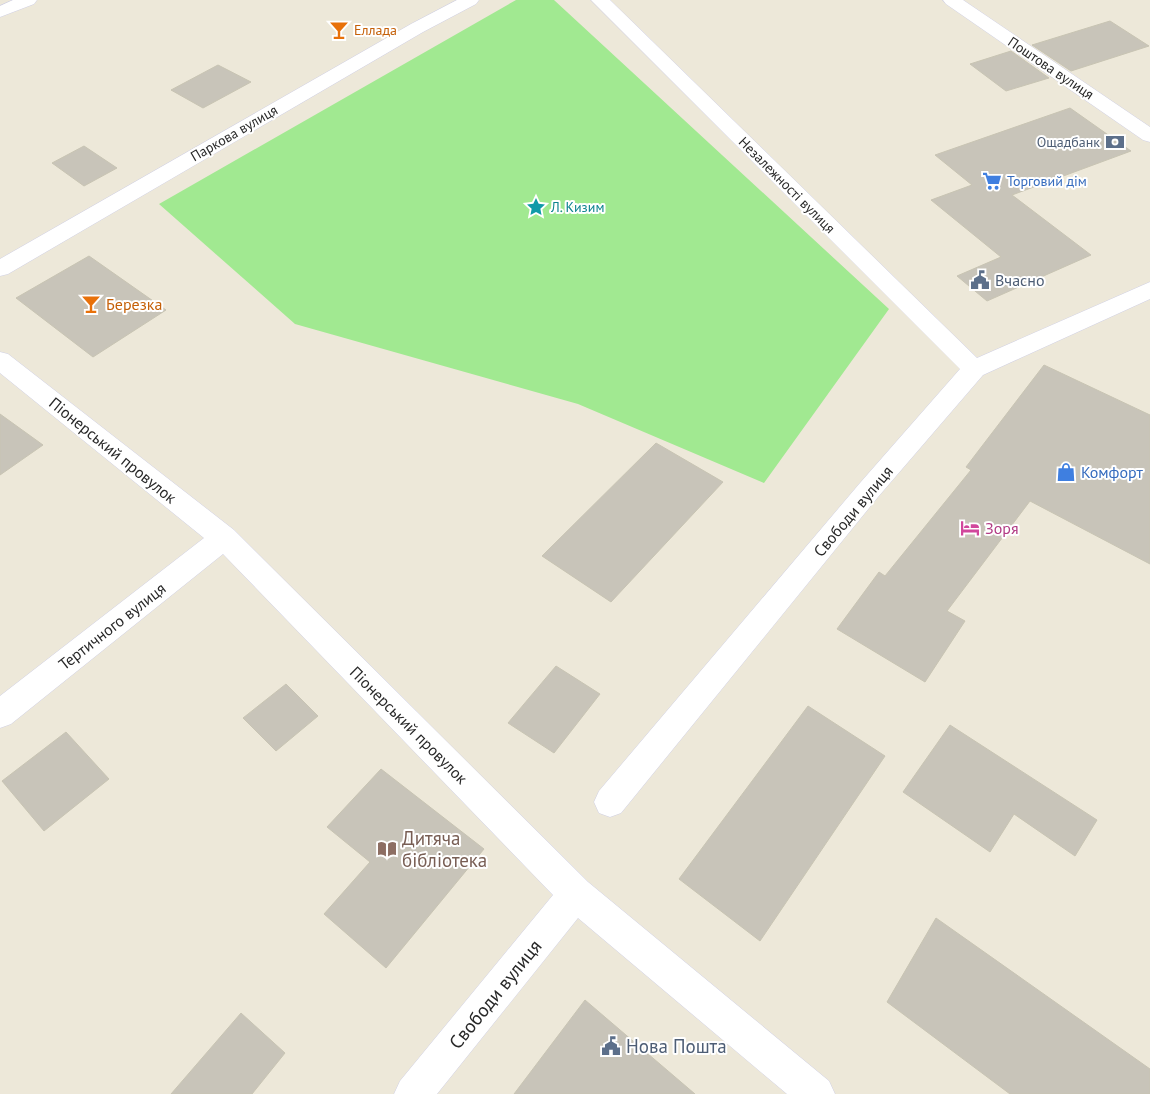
<svg xmlns="http://www.w3.org/2000/svg" width="1150" height="1094" font-family="'PT Sans',sans-serif">
	<style>
		.green { fill: #a1e991 }
		.building { fill: #c8c4b9; stroke: #c8c4b3 }
		.lines { fill: none; stroke-linecap: round; stroke-linejoin: round }
		.minor-casing { stroke: #cfcfe4; stroke-width: 1 }
		.minor { fill: #fff; fill-rule: evenodd }
		.labels { text-anchor: middle; dominant-baseline: central; stroke-width: 4; stroke-linejoin: round; paint-order: stroke }
		.far-food-label { font-size: 14px; fill: #c56008; stroke: #fff; text-anchor: start }
		.far-street-label { font-size: 14px; fill: #292929; stroke: #fff }
		.far-service-label { font-size: 14px; fill: #4e5e75; stroke: #fff; text-anchor: end }
		.far-shop-label { font-size: 14px; fill: #366cbe; stroke: #fff; text-anchor: start }
		.far-culture-label { font-size: 14px; fill: #0d838f; stroke: #fff; text-anchor: start }
		.service-label { font-size: 16px; fill: #4e5e75; stroke: #fff; text-anchor: start }
		.food-label { font-size: 16px; fill: #c56008; stroke: #fff; text-anchor: start }
		.street-label { font-size: 16px; fill: #292929; stroke: #fff }
		.shop-label { font-size: 16px; fill: #366cbe; stroke: #fff; text-anchor: start }
		.hotel-label { font-size: 16px; fill: #b23c85; stroke: #fff; text-anchor: start }
		.near-education-label { font-size: 19px; fill: #785e54; stroke: #fff; text-anchor: start }
		.near-street-label { font-size: 19px; fill: #292929; stroke: #fff }
		.near-service-label { font-size: 19px; fill: #4e5e75; stroke: #fff; text-anchor: start }
	</style>
	<rect width="100%" height="100%" fill="#ede8d9"/>
	<path class="green" d="M516,0H554L889,309L764,483L578,404L295,324L159,204Z"/>
	<g class="building">
		<path d="M1110,21L1149,46L1071,71L1032,45Z"/>
		<path d="M1011,51L1049,78L1006,91L970,64Z"/>
		<path d="M218,65L251,82L203,108L171,90Z"/>
		<path d="M1070,108L1131,151L1012,195L1091,255L987,301L957,276L1001,257L931,200L972,185L935,155Z"/>
		<path d="M84,146L117,168L84,186L52,163Z"/>
		<path d="M89,256L166,310L93,357L16,298Z"/>
		<path d="M1044,365L1150,415V564L1030,501L947,611L965,621L925,682L837,629L879,572L885,576L971,470L966,467Z"/>
		<path d="M0,414L43,445L0,475Z"/>
		<path d="M656,443L723,482L611,602L542,556Z"/>
		<path d="M556,666L600,694L554,753L508,723Z"/>
		<path d="M286,684L318,716L276,751L243,718Z"/>
		<path d="M808,706L885,756L760,941L679,879Z"/>
		<path d="M950,725L1097,820L1075,856L1014,814L990,852L903,792Z"/>
		<path d="M66,732L109,779L44,831L2,781Z"/>
		<path d="M381,769L484,849L386,968L324,914L370,862L327,827Z"/>
		<path d="M936,918L1150,1069V1094H1010L887,1002Z"/>
		<path d="M585,1000L695,1094H514Z"/>
		<path d="M241,1013L285,1053L252,1094H171Z"/>
	</g>
	<g class="lines">
		<g class="minor-casing">
			<g id="minor">
				<path d="M13,0H37L34,4L0,17V6Z"/>
				<path d="M457,0H479L476,4L423,32L8,274L0,276V259L411,24Z"/>
				<path d="M591,0H610L977,358L1150,282V299L983,375L878,497L621,813L610,817L599,813L594,802L599,791L860,483L960,369Z"/>
				<path d="M943,0H963L1150,127V142L1143,140L946,4Z"/>
				<path d="M0,352L8,354L234,530L588,882L829,1081L835,1094H787L578,918L437,1094H394L400,1081L553,895L223,554L11,724L0,728V696L204,538L0,373Z"/>
			</g>
		</g>
		<use href="#minor" class="minor"/>
	</g>
	<defs>
		<g id="bar-bare" transform="scale(1.5)"><path d="M-6-5H6L.8 .8V4.5H3.5V6h-7V4.5H-.8V.8Z" fill="#e8710a" stroke="#fff" stroke-width="2.5" paint-order="stroke"/></g>
		<g id="bank-bare" transform="scale(1.5)"><path d="M-6-4H6V4H-6ZM0-2.3a2.3 2.3 0 1 0 0 4.6a2.3 2.3 0 1 0 0-4.6Z" fill="#5c6f8a" stroke="#fff" stroke-width="2.5" paint-order="stroke"/></g>
		<g id="supermarket-bare" transform="scale(1.5)"><path d="M-6-5.5h2.5l.6 2H6L4.5 2H-2.5L-4.4-4H-6ZM-1.5 3.2a1.3 1.3 0 1 0 .1 0ZM3 3.2a1.3 1.3 0 1 0 .1 0Z" fill="#3f7fe0" stroke="#fff" stroke-width="2.5" paint-order="stroke"/></g>
		<g id="sight-bare" transform="scale(1.5)"><path d="M0-6L1.8-2.2L6-1.7L2.9 1.2L3.7 5.4L0 3.3L-3.7 5.4L-2.9 1.2L-6-1.7L-1.8-2.2Z" fill="#0f9aa8" stroke="#fff" stroke-width="2.5" paint-order="stroke"/></g>
		<g id="civic-bare" transform="scale(1.5)"><path d="M-.6-6.5H3V-4.5H.6V-3L4-1V1h2V6H-6V1h2V-1L-.6-3ZM-1.2 2.5V6h2.4V2.5Z" fill="#5c6f8a" stroke="#fff" stroke-width="2.5" paint-order="stroke"/></g>
		<g id="shop-bare" transform="scale(1.5)"><path d="M-5-2.5h2.3a2.7 3.5 0 0 1 5.4 0H5L5.5 6h-11ZM-1.5-2.5h3a1.5 2.3 0 0 0-3 0Z" fill="#3f7fe0" stroke="#fff" stroke-width="2.5" paint-order="stroke"/></g>
		<g id="hotel-bare" transform="scale(1.5)"><path d="M-6-4.5h1.5V1H6V5H4.5V3h-9V5H-6ZM-4 0a1.8 1.8 0 1 1 3.6 0ZM.5 0V-2.5h3Q6-2.5 6 0Z" fill="#d1479c" stroke="#fff" stroke-width="2.5" paint-order="stroke"/></g>
		<g id="library-bare" transform="scale(1.5)"><path d="M-6-4Q-3-5.5-.7-3.5V5Q-3 3-6 4ZM6-4Q3-5.5 .7-3.5V5Q3 3 6 4Z" fill="#8d6e63" stroke="#fff" stroke-width="2.5" paint-order="stroke"/></g>
	</defs>
	<g fill-rule="evenodd">
		<use href="#bar-bare" x="339" y="30"/>
		<use href="#bank-bare" x="1115" y="142"/>
		<use href="#supermarket-bare" x="992" y="181"/>
		<use href="#sight-bare" x="536" y="207"/>
		<use href="#civic-bare" x="980" y="280"/>
		<use href="#bar-bare" x="91" y="304"/>
		<use href="#shop-bare" x="1066" y="472"/>
		<use href="#hotel-bare" x="970" y="528"/>
		<use href="#library-bare" x="387" y="849"/>
		<use href="#civic-bare" x="611" y="1046"/>
	</g>
	<g class="labels">
		<g class="far-food-label">
			<text x="354" y="30">Еллада</text>
		</g>
		<g class="far-street-label">
			<text transform="translate(1051 68) rotate(34)">Поштова вулиця</text>
			<text transform="translate(234 133) rotate(-30)">Паркова вулиця</text>
			<text transform="translate(787 185) rotate(45)">Незалежності вулиця</text>
		</g>
		<g class="far-service-label">
			<text x="1100" y="142">Ощадбанк</text>
		</g>
		<g class="far-shop-label">
			<text x="1007" y="181">Торговий дім</text>
		</g>
		<g class="far-culture-label">
			<text x="551" y="207">Л. Кизим</text>
		</g>
		<g class="service-label">
			<text x="995" y="280">Вчасно</text>
		</g>
		<g class="food-label">
			<text x="106" y="304">Березка</text>
		</g>
		<g class="street-label">
			<text transform="translate(113 450) rotate(39)">Піонерський провулок</text>
			<text transform="translate(853 511) rotate(-50)">Свободи вулиця</text>
			<text transform="translate(112 626) rotate(-38)">Тертичного вулиця</text>
			<text transform="translate(409 725) rotate(45)">Піонерський провулок</text>
		</g>
		<g class="shop-label">
			<text x="1081" y="472">Комфорт</text>
		</g>
		<g class="hotel-label">
			<text x="985" y="528">Зоря</text>
		</g>
		<g class="near-education-label">
			<text x="402" y="838">Дитяча<tspan x="402" dy="22">бібліотека</tspan></text>
		</g>
		<g class="near-street-label">
			<text transform="translate(495 994) rotate(-51)">Свободи вулиця</text>
		</g>
		<g class="near-service-label">
			<text x="626" y="1046">Нова Пошта</text>
		</g>
	</g>
</svg>
